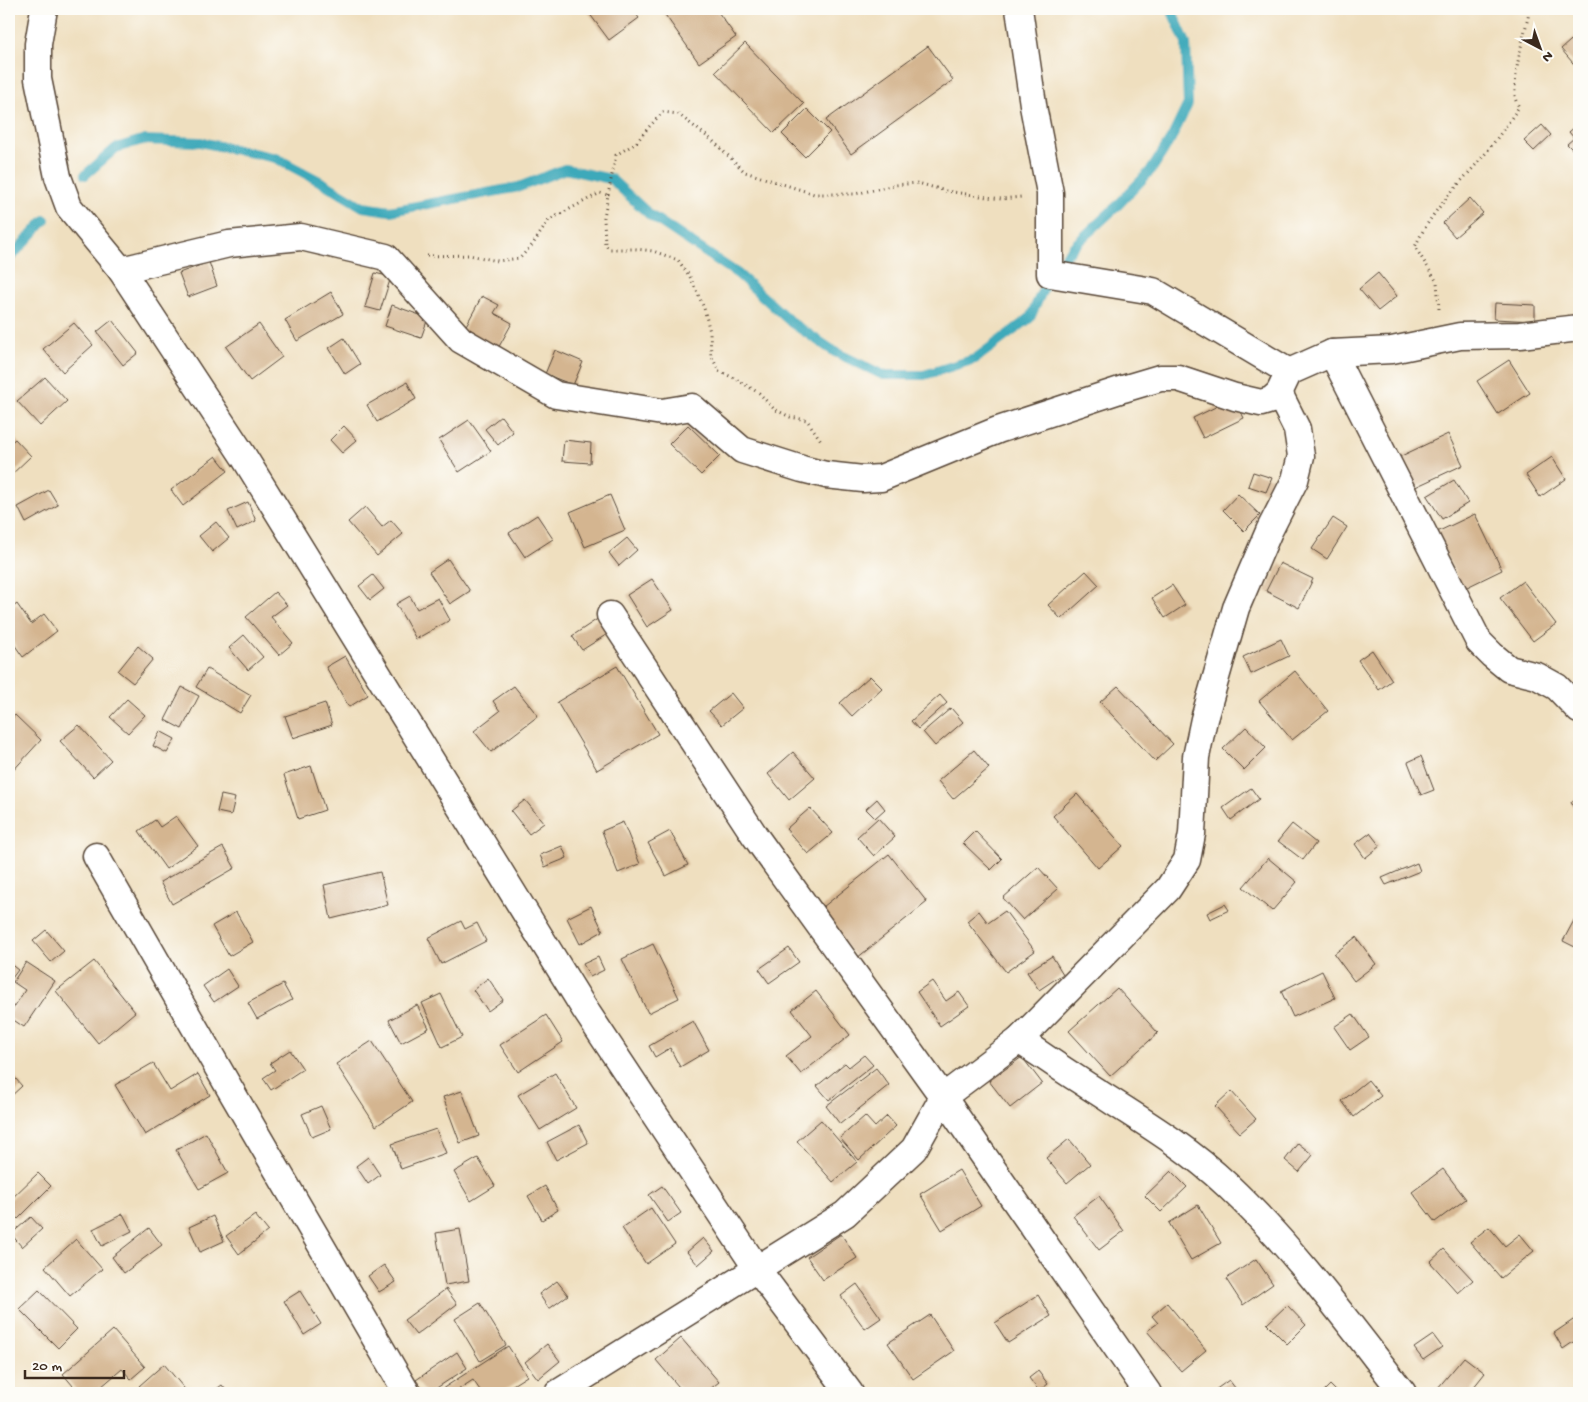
<svg xmlns="http://www.w3.org/2000/svg" width="1588" height="1402" font-family="'Gochi Hand',sans-serif">
	<style>
		.lines { fill: none; stroke-linecap: round; stroke-linejoin: round }
		.stream { stroke: #3ca9ba; stroke-width: 10 }
		.building { fill: #d4b590 }
		.minor-casing { stroke: #564536; stroke-width: 29 }
		.path { stroke: #564536; stroke-width: 3; stroke-dasharray: 1 4; stroke-linecap: butt }
		.minor { stroke: #fff; stroke-width: 26 }
	</style>
	<rect width="100%" height="100%" fill="#fdfcf7"/>
	<filter id="ink" filterUnits="userSpaceOnUse"><feTurbulence type="fractalNoise" baseFrequency=".02" numOctaves="2"/><feDisplacementMap in="SourceGraphic" scale="10" xChannelSelector="R" yChannelSelector="G"/><feConvolveMatrix kernelMatrix="1 2 1 2 8 2 1 2 1" color-interpolation-filters="sRGB"/></filter>
	<filter id="wash" filterUnits="userSpaceOnUse"><feTurbulence type="fractalNoise" baseFrequency=".0096" numOctaves="4" result="noise"/><feDisplacementMap in="SourceGraphic" scale="20" xChannelSelector="R" yChannelSelector="G"/><feGaussianBlur stdDeviation="1.12" result="paint"/><feColorMatrix in="noise" values="0 0 0 0 0 0 0 0 0 0 0 0 0 0 0 0 0 1.4 0 .05"/><feComposite in="paint" operator="in"/></filter>
	<g filter="url(#wash)">
		<rect width="100%" height="100%" fill="#efdfbf"/>
		<g class="lines">
			<g class="stream">
				<path d="M85,175L116,148L142,140L200,142L276,158L325,184L363,207L390,211L519,187L565,169L611,179L650,215L738,274L792,323L835,352L883,375H924L975,359L1030,318L1050,274L1075,245L1117,206L1152,169L1172,137L1188,104L1186,43L1171,9"/>
				<path d="M9,259L45,220"/>
			</g>
		</g>
		<g id="blocks">
			<g class="building">
				<path d="M586,9H632L639,18L609,40Z"/>
				<path d="M661,9H716L736,37L699,63Z"/>
				<path d="M1579,33V70L1561,49Z"/>
				<path d="M745,43L804,104L774,133L715,72Z"/>
				<path d="M928,46L953,80L851,154L826,120Z"/>
				<path d="M807,109L830,132L805,157L782,134Z"/>
				<path d="M1578,124L1579,125V146L1574,151L1567,144L1574,138L1569,132Z"/>
				<path d="M1542,125L1551,135L1534,151L1524,141Z"/>
				<path d="M1470,198L1483,213L1455,237L1443,223Z"/>
				<path d="M209,262L217,286L188,297L179,273Z"/>
				<path d="M375,273L391,277L380,311L365,307Z"/>
				<path d="M1378,273L1397,296L1378,311L1359,289Z"/>
				<path d="M331,292L343,314L297,341L285,320Z"/>
				<path d="M482,296L499,305L494,313L512,323L496,352L462,333Z"/>
				<path d="M1495,303L1535,305V321L1494,319Z"/>
				<path d="M392,305L428,318L421,338L385,326Z"/>
				<path d="M112,320L138,353L123,365L97,332Z"/>
				<path d="M74,323L93,345L63,372L43,349Z"/>
				<path d="M259,324L282,357L250,381L226,347Z"/>
				<path d="M344,338L360,364L345,374L329,348Z"/>
				<path d="M555,350L583,362L573,385L545,374Z"/>
				<path d="M1509,360L1530,393L1498,414L1477,381Z"/>
				<path d="M45,377L67,401L40,426L17,401Z"/>
				<path d="M407,382L416,399L377,422L367,405Z"/>
				<path d="M1234,398L1244,418L1203,438L1193,418Z"/>
				<path d="M501,416L513,432L498,445L485,429Z"/>
				<path d="M469,420L491,451L459,472L439,440Z"/>
				<path d="M688,425L720,456L701,475L669,444Z"/>
				<path d="M344,426L357,440L342,453L330,440Z"/>
				<path d="M1448,434L1463,465L1411,489L1397,458Z"/>
				<path d="M15,439L31,456L9,477V444Z"/>
				<path d="M564,440L591,443L590,463L562,461Z"/>
				<path d="M216,456L228,471L183,506L171,490Z"/>
				<path d="M1552,457L1566,479L1540,497L1526,475Z"/>
				<path d="M1253,472L1272,478L1266,492L1248,486Z"/>
				<path d="M1454,480L1468,503L1442,519L1427,496Z"/>
				<path d="M49,490L58,505L26,523L18,507Z"/>
				<path d="M1238,494L1260,515L1244,531L1223,510Z"/>
				<path d="M610,495L625,530L585,547L570,512Z"/>
				<path d="M248,502L256,521L237,530L228,511Z"/>
				<path d="M365,507L382,527L391,520L403,534L377,556L348,522Z"/>
				<path d="M1475,514L1502,570L1463,589L1435,533Z"/>
				<path d="M537,515L553,539L525,557L509,533Z"/>
				<path d="M1333,518L1347,527L1327,559L1312,549Z"/>
				<path d="M216,522L229,538L212,552L199,536Z"/>
				<path d="M627,538L637,550L619,566L609,553Z"/>
				<path d="M448,559L470,591L450,604L429,572Z"/>
				<path d="M1280,563L1313,579L1299,608L1266,591Z"/>
				<path d="M1086,571L1099,585L1061,619L1048,605Z"/>
				<path d="M373,575L384,589L370,600L359,586Z"/>
				<path d="M652,579L673,610L647,627L627,595Z"/>
				<path d="M1523,581L1556,624L1533,641L1500,598Z"/>
				<path d="M1172,585L1185,605L1165,618L1152,598Z"/>
				<path d="M275,592L287,605L271,617L293,643L279,655L246,617Z"/>
				<path d="M410,596L417,609L438,598L450,620L416,639L396,604Z"/>
				<path d="M17,604L31,624L44,614L57,631L23,657L9,637V610Z"/>
				<path d="M599,618L609,633L582,650L572,636Z"/>
				<path d="M244,635L263,657L248,670L229,648Z"/>
				<path d="M1281,639L1289,656L1251,674L1243,657Z"/>
				<path d="M138,646L153,659L133,683L118,671Z"/>
				<path d="M1372,650L1392,680L1379,690L1358,660Z"/>
				<path d="M345,656L368,695L349,707L326,667Z"/>
				<path d="M617,666L658,734L597,770L557,702Z"/>
				<path d="M207,669L251,695L240,713L196,687Z"/>
				<path d="M1295,671L1328,711L1292,740L1259,701Z"/>
				<path d="M870,676L882,688L852,716L840,703Z"/>
				<path d="M514,686L538,716L491,752L474,731L500,711L493,701Z"/>
				<path d="M1118,686L1173,744L1155,761L1100,702Z"/>
				<path d="M182,687L199,696L182,729L165,720Z"/>
				<path d="M731,693L743,708L722,725L709,711Z"/>
				<path d="M940,695L947,703L918,729L911,721Z"/>
				<path d="M127,699L145,715L128,733L110,717Z"/>
				<path d="M325,703L332,725L293,738L285,716Z"/>
				<path d="M951,708L963,722L935,746L923,732Z"/>
				<path d="M15,715L41,740L9,775V722Z"/>
				<path d="M79,725L111,760L93,777L60,741Z"/>
				<path d="M1246,727L1266,748L1244,770L1223,749Z"/>
				<path d="M160,731L175,739L167,753L153,746Z"/>
				<path d="M974,750L989,768L953,799L938,781Z"/>
				<path d="M793,752L815,778L789,800L768,774Z"/>
				<path d="M1421,756L1434,790L1421,795L1408,762Z"/>
				<path d="M311,766L325,810L298,819L284,775Z"/>
				<path d="M1251,788L1259,799L1231,820L1223,808Z"/>
				<path d="M1077,794L1123,846L1098,868L1053,816Z"/>
				<path d="M221,795L235,798L231,815L217,812Z"/>
				<path d="M1579,797V818L1571,802Z"/>
				<path d="M877,799L885,809L875,818L866,809Z"/>
				<path d="M525,800L544,823L529,834L511,811Z"/>
				<path d="M810,808L833,833L808,854L786,829Z"/>
				<path d="M176,816L198,846L166,869L139,831L155,820L160,827Z"/>
				<path d="M878,818L895,837L874,856L857,837Z"/>
				<path d="M623,822L640,864L618,873L602,831Z"/>
				<path d="M1292,824L1316,843L1303,860L1278,841Z"/>
				<path d="M670,831L688,865L666,876L648,843Z"/>
				<path d="M975,831L1002,859L991,870L963,843Z"/>
				<path d="M1370,833L1380,846L1365,858L1355,844Z"/>
				<path d="M562,846L567,858L545,867L540,855Z"/>
				<path d="M223,847L235,868L172,904L160,882Z"/>
				<path d="M889,854L927,902L857,958L818,911Z"/>
				<path d="M1268,858L1297,882L1272,911L1243,887Z"/>
				<path d="M1417,863L1420,871L1386,885L1382,878Z"/>
				<path d="M1038,867L1058,889L1023,920L1003,898Z"/>
				<path d="M380,872L388,905L331,919L324,885Z"/>
				<path d="M1225,904L1229,910L1210,919L1207,913Z"/>
				<path d="M591,906L603,931L580,944L567,918Z"/>
				<path d="M979,911L988,923L1005,911L1035,951L1006,972L967,921Z"/>
				<path d="M1579,911V949L1563,941Z"/>
				<path d="M236,912L253,942L229,956L212,926Z"/>
				<path d="M461,921L465,929L477,923L486,941L441,964L428,938Z"/>
				<path d="M46,930L64,951L51,962L33,941Z"/>
				<path d="M1356,937L1376,964L1354,981L1334,954Z"/>
				<path d="M653,944L679,998L648,1013L622,959Z"/>
				<path d="M789,948L799,962L769,983L759,969Z"/>
				<path d="M1052,956L1063,974L1039,990L1027,972Z"/>
				<path d="M598,957L604,970L590,977L583,964Z"/>
				<path d="M94,961L135,1012L98,1043L56,991Z"/>
				<path d="M26,962L55,981L24,1027L9,1017V1015L25,990L13,982Z"/>
				<path d="M9,963L18,970L9,982Z"/>
				<path d="M227,969L238,986L214,1002L203,986Z"/>
				<path d="M1322,971L1335,998L1293,1017L1281,991Z"/>
				<path d="M488,978L503,1000L488,1011L473,990Z"/>
				<path d="M932,981L946,1001L959,992L969,1006L940,1026L917,992Z"/>
				<path d="M283,984L292,1000L257,1019L248,1003Z"/>
				<path d="M1117,988L1158,1033L1110,1076L1069,1031Z"/>
				<path d="M816,991L850,1035L801,1074L786,1056L812,1036L792,1010Z"/>
				<path d="M441,994L462,1037L442,1047L422,1003Z"/>
				<path d="M417,1005L429,1028L401,1043L389,1020Z"/>
				<path d="M1353,1014L1369,1037L1350,1050L1334,1027Z"/>
				<path d="M546,1015L563,1042L518,1072L500,1045Z"/>
				<path d="M693,1021L709,1050L680,1067L670,1048L655,1057L649,1046Z"/>
				<path d="M372,1041L412,1102L376,1126L336,1064Z"/>
				<path d="M290,1050L303,1069L271,1090L263,1078L275,1070L270,1063Z"/>
				<path d="M864,1055L873,1065L829,1100L817,1086L845,1063L849,1067Z"/>
				<path d="M1022,1057L1042,1083L1010,1108L989,1081Z"/>
				<path d="M153,1063L170,1091L198,1074L210,1095L145,1135L115,1085Z"/>
				<path d="M876,1068L889,1085L840,1124L826,1106Z"/>
				<path d="M9,1071L22,1086L9,1098Z"/>
				<path d="M555,1073L576,1108L540,1130L518,1095Z"/>
				<path d="M1368,1080L1381,1096L1354,1117L1342,1101Z"/>
				<path d="M462,1091L479,1136L460,1143L443,1097Z"/>
				<path d="M1231,1091L1256,1119L1240,1133L1215,1106Z"/>
				<path d="M321,1106L331,1129L312,1137L302,1114Z"/>
				<path d="M865,1116L875,1127L887,1116L896,1126L859,1160L840,1138Z"/>
				<path d="M821,1120L857,1162L833,1182L797,1141Z"/>
				<path d="M579,1125L588,1143L556,1160L547,1142Z"/>
				<path d="M436,1129L446,1153L401,1169L392,1144Z"/>
				<path d="M206,1133L228,1173L199,1189L176,1150Z"/>
				<path d="M1069,1139L1090,1164L1067,1183L1046,1158Z"/>
				<path d="M1298,1143L1313,1155L1299,1172L1285,1160Z"/>
				<path d="M368,1157L380,1175L368,1184L356,1166Z"/>
				<path d="M478,1158L495,1186L471,1201L454,1172Z"/>
				<path d="M1443,1169L1466,1199L1435,1222L1412,1192Z"/>
				<path d="M959,1170L981,1206L942,1230L920,1194Z"/>
				<path d="M1171,1171L1187,1187L1161,1212L1145,1196Z"/>
				<path d="M38,1173L51,1186L18,1219L9,1210V1201Z"/>
				<path d="M545,1186L558,1210L542,1220L528,1196Z"/>
				<path d="M662,1186L681,1213L668,1222L649,1195Z"/>
				<path d="M1099,1196L1124,1231L1099,1250L1073,1216Z"/>
				<path d="M1198,1205L1221,1243L1191,1260L1169,1223Z"/>
				<path d="M651,1208L675,1244L646,1264L622,1228Z"/>
				<path d="M123,1214L132,1231L102,1246L93,1229Z"/>
				<path d="M255,1215L268,1231L239,1254L226,1236Z"/>
				<path d="M213,1216L224,1241L200,1252L189,1227Z"/>
				<path d="M31,1217L42,1229L22,1247L11,1234Z"/>
				<path d="M1489,1227L1505,1246L1520,1234L1534,1251L1501,1278L1470,1242Z"/>
				<path d="M149,1228L162,1245L124,1273L112,1257Z"/>
				<path d="M460,1229L469,1281L445,1285L436,1233Z"/>
				<path d="M841,1234L857,1258L823,1280L807,1257Z"/>
				<path d="M703,1238L714,1251L698,1265L687,1252Z"/>
				<path d="M76,1239L102,1269L70,1296L45,1267Z"/>
				<path d="M1444,1249L1473,1280L1458,1293L1430,1262Z"/>
				<path d="M1256,1259L1273,1284L1243,1305L1226,1279Z"/>
				<path d="M384,1265L396,1282L379,1292L368,1276Z"/>
				<path d="M557,1281L568,1295L549,1309L539,1294Z"/>
				<path d="M857,1284L881,1318L865,1329L841,1296Z"/>
				<path d="M446,1289L457,1304L416,1335L404,1320Z"/>
				<path d="M39,1290L77,1329L58,1348L19,1309Z"/>
				<path d="M300,1291L321,1324L304,1335L284,1301Z"/>
				<path d="M1038,1295L1051,1316L1008,1343L995,1323Z"/>
				<path d="M480,1303L506,1345L480,1361L455,1319Z"/>
				<path d="M1167,1303L1206,1350L1181,1371L1147,1331L1158,1323L1152,1316Z"/>
				<path d="M1287,1305L1306,1325L1287,1344L1267,1324Z"/>
				<path d="M930,1315L954,1351L913,1379L888,1343Z"/>
				<path d="M1579,1316V1338L1563,1349L1554,1333Z"/>
				<path d="M113,1330L145,1367L131,1379L122,1369L94,1393H79L63,1374Z"/>
				<path d="M1433,1335L1442,1347L1423,1360L1414,1348Z"/>
				<path d="M681,1338L719,1382L705,1393H684L656,1360Z"/>
				<path d="M547,1344L560,1361L538,1379L525,1362Z"/>
				<path d="M508,1346L527,1376L500,1393H482L473,1380L453,1393H436Z"/>
				<path d="M457,1352L467,1368L429,1393H426L416,1380Z"/>
				<path d="M1464,1357L1485,1373L1469,1393H1442L1437,1389Z"/>
				<path d="M164,1364L188,1393H145L139,1386Z"/>
				<path d="M1038,1371L1048,1384L1039,1391L1029,1378Z"/>
				<path d="M1229,1380L1239,1393H1211Z"/>
				<path d="M222,1385L228,1393H211Z"/>
				<path d="M1330,1385L1338,1393H1322Z"/>
			</g>
		</g>
	</g>
	<g filter="url(#ink)">
		<use href="#blocks" fill-opacity="0" stroke="#564536" stroke-width="1"/>
		<g class="lines">
			<g class="minor-casing">
				<g id="minor">
					<path d="M44,9L38,44V79L58,177L69,207L121,270L244,457L584,1008L757,1269L850,1393"/>
					<path d="M1019,9L1034,111L1050,193V274L1153,291L1289,372L1332,353L1479,642L1492,655L1509,669L1537,676L1557,687L1579,710"/>
					<path d="M121,270L229,244L301,237L386,257L461,340L556,395L662,412L692,407L742,450L802,469L826,475L863,479L881,478L998,430L1123,389L1160,378H1178L1235,397L1261,403L1271,400L1279,393L1289,372"/>
					<path d="M1332,353L1392,350L1460,336L1520,335L1579,328"/>
					<path d="M610,615L755,836L943,1097L1148,1393"/>
					<path d="M96,856L230,1089L407,1393"/>
					<path d="M1019,1040C1039,1053 1058,1067 1079,1080C1129,1113 1183,1143 1227,1185C1293,1247 1347,1321 1403,1393"/>
					<path d="M558,1393L845,1214L914,1149L943,1097L1019,1040L1168,889L1187,860L1192,834L1196,757L1204,719L1236,608L1269,531L1295,480L1301,456L1297,429L1279,393"/>
				</g>
			</g>
			<g class="path">
				<path d="M608,195L616,155L636,143L648,128L663,112L678,114L713,141L745,172L814,194H855L895,185L918,183L946,191L1001,199L1021,197"/>
				<path d="M427,256L469,255L498,261L520,258L533,244L549,220L600,193L608,195L604,217L605,245L610,249H636L653,251L678,260L690,277L704,308L710,332L711,355L719,371L736,379L759,393L774,409L790,417L807,420L822,442"/>
				<path d="M1439,309L1437,282L1415,247C1431,210 1460,184 1485,154C1497,139 1508,123 1519,107C1517,103 1515,100 1515,96C1514,68 1524,36 1530,9"/>
			</g>
			<use href="#minor" class="minor"/>
		</g>
	</g>
	<rect width="1588" height="1402" fill="none" stroke="#fdfcf7" stroke-width="30"/>
	<g transform="translate(1540 48) rotate(139)" stroke="#fdfcf7" stroke-width="4" paint-order="stroke">
	<path d="M0-4L9 19L0 12L-9 19Z" fill="#3b2a1e"/>
	<text y="-8" font-size="14" font-weight="bold" text-anchor="middle" fill="#3b2a1e">N</text>
	</g>
	<path d="M25 1370v8h99v-8" fill="none" stroke="#3b2a1e" stroke-width="2.5"/>
	<text x="32" y="1370" font-size="15" fill="#3b2a1e" stroke="#fdfcf7" stroke-width="4" paint-order="stroke">20 m</text>
</svg>
